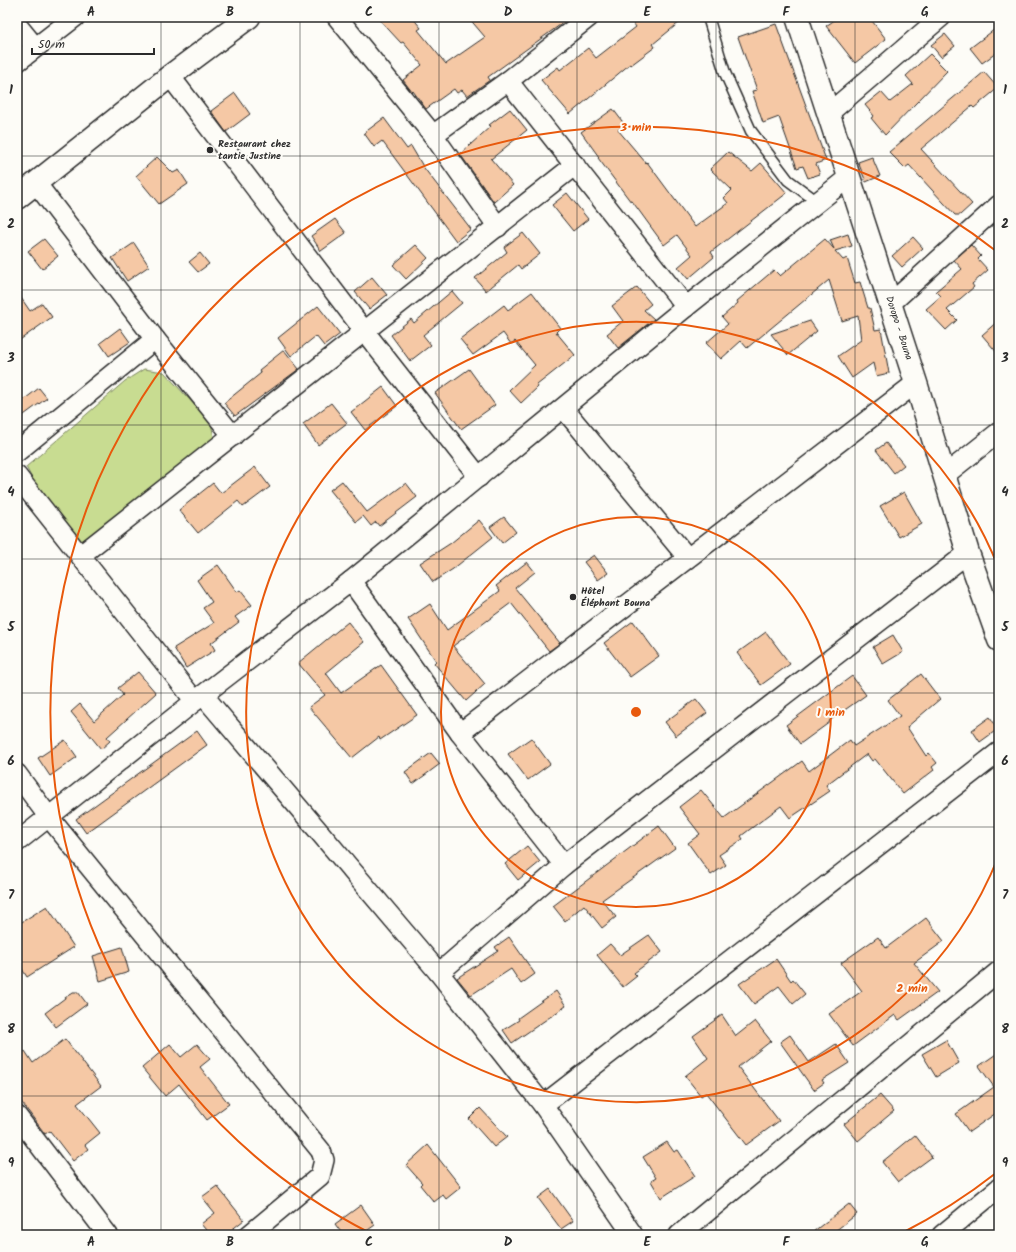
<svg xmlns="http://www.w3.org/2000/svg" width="1016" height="1252" font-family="Kalam,sans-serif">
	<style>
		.green { fill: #c8dc91; stroke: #7a845e }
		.building { fill: #f5c8a5; stroke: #2b2b2b }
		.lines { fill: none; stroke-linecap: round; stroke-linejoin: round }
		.lane-casing { stroke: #2b2b2b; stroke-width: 13 }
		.street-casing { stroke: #2b2b2b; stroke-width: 22 }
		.secondary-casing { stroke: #2b2b2b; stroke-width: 25 }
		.primary-casing { stroke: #2b2b2b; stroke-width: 25 }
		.lane { stroke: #fdfcf7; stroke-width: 10 }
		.street { stroke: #fdfcf7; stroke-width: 19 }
		.secondary { stroke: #fdfcf7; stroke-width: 22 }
		.primary { stroke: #fdfcf7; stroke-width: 22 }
		.grid { fill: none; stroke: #2b2b2b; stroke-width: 1; stroke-opacity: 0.55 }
		.ring { fill: none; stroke: #e8590c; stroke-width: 2 }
		.poi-dot { fill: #2b2b2b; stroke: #fdfcf7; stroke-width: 1.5 }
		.labels { text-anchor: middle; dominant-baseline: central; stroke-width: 4; stroke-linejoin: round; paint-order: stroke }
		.poi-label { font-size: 10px; font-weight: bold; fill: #2b2b2b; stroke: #fdfcf7; text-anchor: start }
		.street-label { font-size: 10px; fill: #2b2b2b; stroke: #fdfcf7 }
		.centre { fill: #e8590c; stroke: #fdfcf7; stroke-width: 2 }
		.ring-label { font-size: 12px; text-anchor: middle; font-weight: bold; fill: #e8590c; stroke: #fdfcf7; stroke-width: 4; stroke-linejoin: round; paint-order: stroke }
		.neatline { fill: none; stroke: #2b2b2b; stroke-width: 1.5 }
		.grid-label { font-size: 13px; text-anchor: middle; font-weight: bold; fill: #2b2b2b }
	</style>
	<rect width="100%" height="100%" fill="#fdfcf7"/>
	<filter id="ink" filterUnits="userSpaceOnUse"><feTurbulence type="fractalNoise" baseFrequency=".025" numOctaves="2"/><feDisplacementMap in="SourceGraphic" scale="8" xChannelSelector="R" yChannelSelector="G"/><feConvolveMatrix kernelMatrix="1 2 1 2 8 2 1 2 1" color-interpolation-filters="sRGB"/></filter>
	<g filter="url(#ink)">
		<path class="green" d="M144,369L164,372L211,423L214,438L142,496L81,542L34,482L26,467L125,381Z"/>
		<g class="building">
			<path d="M377,17H412L421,28L418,30L446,64L485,37L468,17H571L488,77L490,80L467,96L462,90L457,93L454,89L426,109L413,91L412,92L403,80L422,65L403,42L401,43Z"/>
			<path d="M629,17H686L653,44L655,47L631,65L630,64L570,114L541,80L558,67L560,70L588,48L596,58L636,27Z"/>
			<path d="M839,17H869L886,39L855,63L826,26Z"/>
			<path d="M776,24L826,160L816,164L820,174L808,178L803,166L797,168L779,117L763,123L752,91L757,90L738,37Z"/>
			<path d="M999,26V51L982,63L970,48Z"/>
			<path d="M945,34L955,46L941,57L931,45Z"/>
			<path d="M930,54L947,71L885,135L871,118L874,116L865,105L881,92L890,102L913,84L906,76Z"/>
			<path d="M984,72L998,88L974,108L972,106L921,149L972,204L960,215H955L909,165L905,168L889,152Z"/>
			<path d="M235,93L250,114L226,132L211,111Z"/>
			<path d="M510,109L527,130L491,159L513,185L494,202L460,154L491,126L489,125Z"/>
			<path d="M613,109L625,125L618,130L646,163L647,162L695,227L728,203L724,198L732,190L710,169L728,152L752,171L761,163L787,193L711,252L714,257L688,279L678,267L692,255L677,235L664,245L632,201L631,202L598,158L599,157L581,132Z"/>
			<path d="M384,118L407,149L411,146L424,168L471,229L456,241L382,141L374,147L364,133Z"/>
			<path d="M157,157L173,173L179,170L188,184L159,204L136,176Z"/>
			<path d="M872,157L880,176L866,182L858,162Z"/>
			<path d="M567,193L588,219L573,231L552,205Z"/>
			<path d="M335,219L346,233L321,251L311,236Z"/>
			<path d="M523,233L540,254L521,269L518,265L486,291L475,278L507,252L504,247Z"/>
			<path d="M848,234L852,246L835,251L843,260L847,258L855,283L860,282L868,308H870L875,330L881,329L889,373L876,376L873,363L852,378L838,356L861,340L858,316L842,321L829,280L747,348L741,341L721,359L706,343L728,324L722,317L738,303L737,301L774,270L780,276L825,239L834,249L830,240Z"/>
			<path d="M913,237L923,248L902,267L892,256Z"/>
			<path d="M44,239L58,256L42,269L28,251Z"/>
			<path d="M134,243L149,266L127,281L112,258Z"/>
			<path d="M416,245L428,258L406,279L393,265Z"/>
			<path d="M971,245L981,256L978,259L988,270L972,284L974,287L947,310L957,320L946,330L926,309L941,296L936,291L962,269L954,260Z"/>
			<path d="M200,253L209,264L198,272L189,262Z"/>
			<path d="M372,277L387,295L369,309L355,292Z"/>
			<path d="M637,287L651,304L644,310L654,319L618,348L607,334L623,321L612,306Z"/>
			<path d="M452,291L462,303L423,335L431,345L410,361L391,335L411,319L414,323Z"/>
			<path d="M17,292L30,311L42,303L52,317L17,342Z"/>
			<path d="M532,292L560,328L556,332L575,355L537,385L538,387L521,403L509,390L535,365L515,341L511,344L503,333L473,355L460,339L504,305L508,310Z"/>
			<path d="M318,306L340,334L324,346L316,336L291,356L278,338Z"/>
			<path d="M999,320V355L982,335Z"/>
			<path d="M810,321L817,331L788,355L771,334Z"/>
			<path d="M120,328L130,342L109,356L100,343Z"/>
			<path d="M284,350L299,369L235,416L224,403L261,373L259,370Z"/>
			<path d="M469,369L495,405L461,429L435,393Z"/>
			<path d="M383,387L397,406L365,430L351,412Z"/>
			<path d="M39,388L47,398L17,420V405Z"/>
			<path d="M331,403L347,423L318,445L303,424Z"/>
			<path d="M886,443L904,465L894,473L876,450Z"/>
			<path d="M255,467L270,487L243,507L238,501L198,533L179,510L213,483L221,493Z"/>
			<path d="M342,481L367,512L406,483L417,497L379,526L376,522L371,526L363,516L356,522L330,490Z"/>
			<path d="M904,492L922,524L899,537L880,506Z"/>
			<path d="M504,517L516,532L502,543L490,527Z"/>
			<path d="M479,520L493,537L453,569L433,582L420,563L451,543Z"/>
			<path d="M594,555L608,573L598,580L584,562Z"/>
			<path d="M527,562L535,572L515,588L560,643L549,651L511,603L453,646L485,684L466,701L434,663L436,661L408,619L430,604L447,630L500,591L496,586Z"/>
			<path d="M218,565L237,592L240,590L252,605L235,617L239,622L211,643L215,650L186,668L174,648L214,623L203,608L212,602L197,580Z"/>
			<path d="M633,621L659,656L630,677L604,643Z"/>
			<path d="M348,622L364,642L326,673L341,693L381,665L417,715L380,740L379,737L352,758L309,707L325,695L298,663Z"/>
			<path d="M766,632L790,664L761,685L737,653Z"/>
			<path d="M893,635L903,652L883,664L873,647Z"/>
			<path d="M138,672L156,693L107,737L110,741L101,749L71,712L80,704L94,721L123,695L118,688Z"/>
			<path d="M921,674L940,699L907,727L926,756L929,753L937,763L932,767L934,770L903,794L875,759L872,761L867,754L826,785L830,791L790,818L781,806L741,836L743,839L719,855L726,865L711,875L688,843L700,834L679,807L701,790L724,818L802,761L809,771L850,740L854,746L900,716L888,700Z"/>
			<path d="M852,676L866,695L829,721L830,722L800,744L786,725Z"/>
			<path d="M696,699L707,713L676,736L665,722Z"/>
			<path d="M990,717L998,729L980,742L972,730Z"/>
			<path d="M197,731L207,745L86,833L76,819Z"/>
			<path d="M531,738L550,764L528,780L508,754Z"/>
			<path d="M65,740L77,757L50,776L38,758Z"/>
			<path d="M431,753L440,764L413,784L405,772Z"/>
			<path d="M659,826L675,848L602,900L616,917L602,928L584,905L565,921L553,906Z"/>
			<path d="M527,846L540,862L518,880L505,864Z"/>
			<path d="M47,906L74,947L27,977L17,961V925Z"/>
			<path d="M926,918L944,941L914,963L938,992L899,1020L895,1015L853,1046L829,1014L862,991L841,963L878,937L886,948Z"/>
			<path d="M649,935L662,952L634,973L637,976L623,987L597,955L610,944L620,955Z"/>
			<path d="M509,937L535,974L521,984L511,969L471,995L457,978L498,951L495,947Z"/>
			<path d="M122,947L129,972L100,981L93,956Z"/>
			<path d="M776,959L791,981L793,979L805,994L793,1004L779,986L754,1004L739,984Z"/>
			<path d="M556,991L566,1006L512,1043L503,1030L519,1020L518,1018Z"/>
			<path d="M73,992H78L87,1004L56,1027L45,1013Z"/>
			<path d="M722,1015L736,1036L755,1021L771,1041L738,1067L779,1121L746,1145L706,1093L701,1096L685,1076L708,1058L693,1036Z"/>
			<path d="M790,1035L809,1062L836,1044L849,1063L822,1080L824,1083L814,1090L780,1042Z"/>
			<path d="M65,1039L101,1086L77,1104L100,1133L85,1145L88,1149L73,1161L50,1131L45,1134L17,1096V1057L25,1051L33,1063Z"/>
			<path d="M946,1040L959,1063L936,1077L922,1054Z"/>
			<path d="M170,1044L181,1057L197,1044L210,1059L200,1067L229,1104L207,1120L179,1084L165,1096L142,1068Z"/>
			<path d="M999,1052V1111L969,1132L956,1114L994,1087L979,1066Z"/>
			<path d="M880,1095L894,1111L858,1141L844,1124Z"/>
			<path d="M480,1108L507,1137L494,1147L469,1119Z"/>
			<path d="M915,1135L932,1157L898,1182L882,1162Z"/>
			<path d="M667,1142L674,1152L678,1150L695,1176L661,1198L651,1181L656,1178L643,1157Z"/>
			<path d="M428,1145L461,1187L446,1199L443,1195L434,1202L420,1185L422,1183L406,1165Z"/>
			<path d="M217,1186L244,1220L225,1235H210L201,1224L215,1213L202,1197Z"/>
			<path d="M550,1189L573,1221L561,1229L538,1198Z"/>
			<path d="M849,1204L857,1214L830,1235H809Z"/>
			<path d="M361,1205L375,1225L361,1235H343L335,1224Z"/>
		</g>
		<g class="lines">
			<g class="lane-casing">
				<path id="lane" d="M708,17L725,73L751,131L788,180L819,203"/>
			</g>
			<g class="street-casing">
				<g id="street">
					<path d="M337,17L433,135L498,227"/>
					<path d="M17,25L35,47"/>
					<path d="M17,62L75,17"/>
					<path d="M170,76L365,332L479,477"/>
					<path d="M508,81L686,307"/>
					<path d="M829,113L941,17"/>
					<path d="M433,135L508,81L589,17"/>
					<path d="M36,183L155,339L233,436"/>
					<path d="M890,304L999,205"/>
					<path d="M564,409L687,557"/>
					<path d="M17,452L155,339"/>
					<path d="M945,475L999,432"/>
					<path d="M17,476L195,701"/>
					<path d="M81,555L575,165"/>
					<path d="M351,581L460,733L564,865"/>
					<path d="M203,695L439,973L543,1105L633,1235"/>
					<path d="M460,733L916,383"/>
					<path d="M17,774L48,816L321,1151L324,1160L320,1176L249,1235"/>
					<path d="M17,842L195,701L351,581L686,307L849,177"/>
					<path d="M439,973L564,865L968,553"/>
					<path d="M543,1105L999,752"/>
					<path d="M17,1116L108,1235"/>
					<path d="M679,1235L999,971"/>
					<path d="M942,1235L999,1188"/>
				</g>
			</g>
			<g class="secondary-casing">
				<path id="secondary" d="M17,198L170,76L249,17"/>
			</g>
			<g class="primary-casing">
				<path id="primary" d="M797,17L916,383L968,553L999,640"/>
			</g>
			<use href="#lane" class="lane"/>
			<use href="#street" class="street"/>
			<use href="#secondary" class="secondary"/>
			<use href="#primary" class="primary"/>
		</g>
	</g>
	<path class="grid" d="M161,17V1235M300,17V1235M439,17V1235M577,17V1235M716,17V1235M855,17V1235M17,156H999M17,290H999M17,425H999M17,559H999M17,693H999M17,827H999M17,962H999M17,1096H999"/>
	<g class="ring">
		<circle cx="636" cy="712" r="195"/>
		<path d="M999 855A390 390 0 1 1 999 569"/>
		<path d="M996 1173A585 585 0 0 1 902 1233M370 1233A585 585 0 1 1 996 251"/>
	</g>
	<g class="poi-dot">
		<circle cx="210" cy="150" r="4"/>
		<circle cx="573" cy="597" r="4"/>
	</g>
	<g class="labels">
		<g class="poi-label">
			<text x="218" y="144">Restaurant chez<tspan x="218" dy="12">tantie Justine</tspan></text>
			<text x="581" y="591">Hôtel<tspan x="581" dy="12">Éléphant Bouna</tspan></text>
		</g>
		<g class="street-label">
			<text transform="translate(899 328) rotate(72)">Doropo - Bouna</text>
		</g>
	</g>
	<circle cx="636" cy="712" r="6" class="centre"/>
	<g class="ring-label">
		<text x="636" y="131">3 min</text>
		<text x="831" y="716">1 min</text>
		<text x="912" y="992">2 min</text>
	</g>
	<rect width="1016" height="1252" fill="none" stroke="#fdfcf7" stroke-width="44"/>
	<path d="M32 48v6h122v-6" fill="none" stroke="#2b2b2b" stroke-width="2"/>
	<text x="38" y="48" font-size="12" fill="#2b2b2b" stroke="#fdfcf7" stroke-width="3" paint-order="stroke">50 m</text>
	<rect x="22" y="22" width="972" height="1208" class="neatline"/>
	<g class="grid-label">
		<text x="91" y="16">A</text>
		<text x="230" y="16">B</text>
		<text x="369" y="16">C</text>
		<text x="508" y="16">D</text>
		<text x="647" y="16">E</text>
		<text x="786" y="16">F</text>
		<text x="925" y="16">G</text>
		<text x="11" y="94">1</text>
		<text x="1005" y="94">1</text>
		<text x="11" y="228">2</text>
		<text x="1005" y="228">2</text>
		<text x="11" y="362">3</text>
		<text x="1005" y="362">3</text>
		<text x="11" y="496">4</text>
		<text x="1005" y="496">4</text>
		<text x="11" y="631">5</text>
		<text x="1005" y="631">5</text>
		<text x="11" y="765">6</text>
		<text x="1005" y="765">6</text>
		<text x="11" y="899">7</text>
		<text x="1005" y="899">7</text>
		<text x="11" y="1033">8</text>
		<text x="1005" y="1033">8</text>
		<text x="11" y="1167">9</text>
		<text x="1005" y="1167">9</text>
		<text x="91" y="1246">A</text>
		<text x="230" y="1246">B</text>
		<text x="369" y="1246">C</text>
		<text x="508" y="1246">D</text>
		<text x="647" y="1246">E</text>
		<text x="786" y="1246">F</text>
		<text x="925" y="1246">G</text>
	</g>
</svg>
